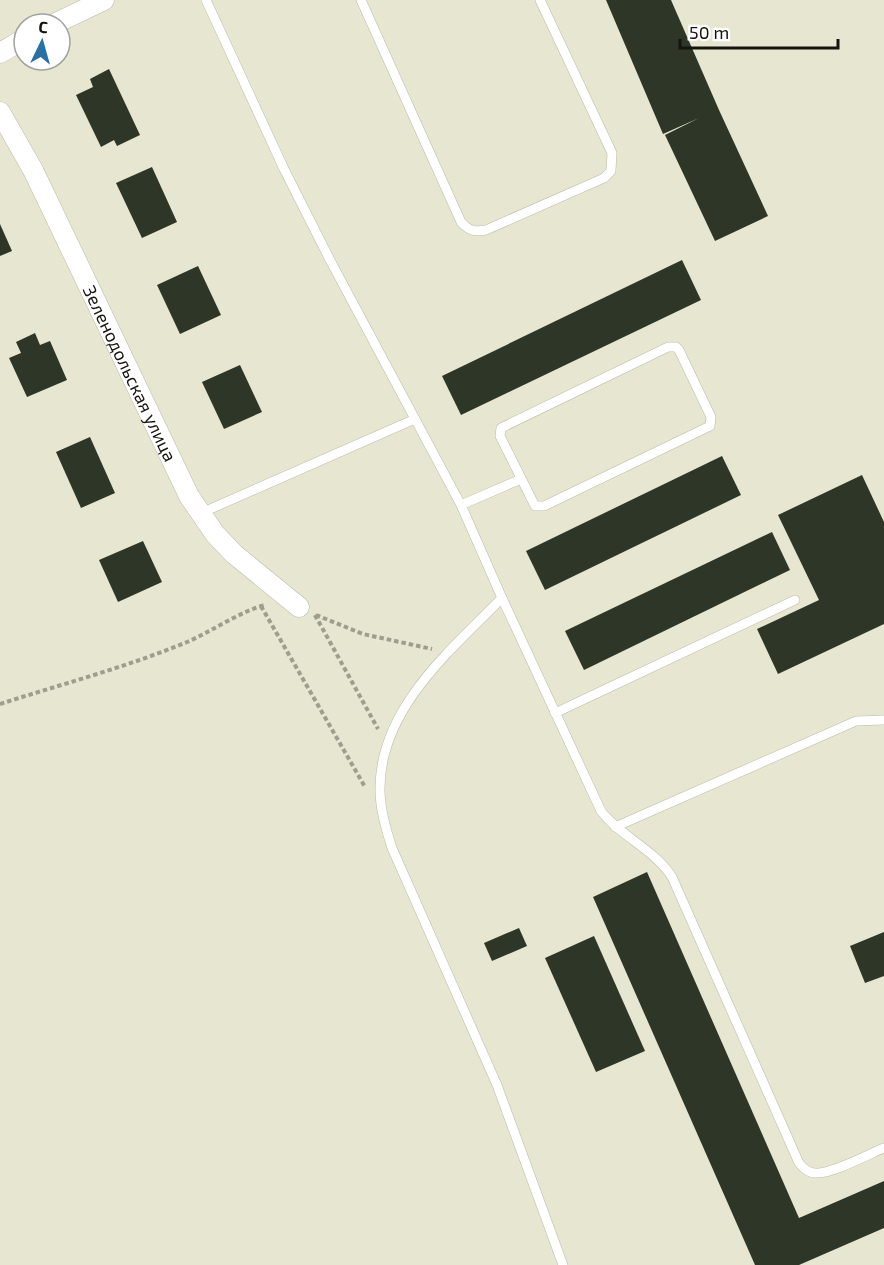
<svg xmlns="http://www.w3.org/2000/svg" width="884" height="1265" font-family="'Exo 2',sans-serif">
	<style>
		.building { fill: #2e3627 }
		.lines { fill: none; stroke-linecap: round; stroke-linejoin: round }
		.service-casing { stroke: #bcbaa5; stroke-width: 10 }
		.minor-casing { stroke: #bcbaa5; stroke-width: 21 }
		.path { stroke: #9f9e8d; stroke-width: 4; stroke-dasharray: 4.5 3; stroke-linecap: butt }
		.service { stroke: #fff; stroke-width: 9 }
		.minor { stroke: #fff; stroke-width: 20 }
		.labels { text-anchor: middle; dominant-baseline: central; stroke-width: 6; stroke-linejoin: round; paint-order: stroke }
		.street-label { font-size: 18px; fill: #15140d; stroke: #fff }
	</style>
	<rect width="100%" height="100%" fill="#e7e6d0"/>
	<g class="building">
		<path d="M606,0H671L719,110L768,216L715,241L665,135L699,118L663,134Z"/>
		<path d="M109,69L140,135L117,146L114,140L101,147L76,95L93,87L90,79Z"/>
		<path d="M152,167L177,222L142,238L116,183Z"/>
		<path d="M0,224L12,251L0,256Z"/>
		<path d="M682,260L701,300L461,415L442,376Z"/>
		<path d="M198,266L221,315L180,334L157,285Z"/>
		<path d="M35,333L40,345L50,341L67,380L27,397L9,358L21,353L16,342Z"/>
		<path d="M240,365L262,412L224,429L202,382Z"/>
		<path d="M90,437L115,493L81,508L56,452Z"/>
		<path d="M722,456L741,495L545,590L526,551Z"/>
		<path d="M862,475L884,522V624L778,674L757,629L819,600L778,515Z"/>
		<path d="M772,532L790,570L584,670L565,631Z"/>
		<path d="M143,541L162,582L118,602L99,560Z"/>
		<path d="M647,872L799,1218L884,1181V1228L799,1265H755L593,897Z"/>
		<path d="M519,928L527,946L492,961L484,943Z"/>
		<path d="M884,932V976L865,983L850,946Z"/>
		<path d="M594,936L645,1051L596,1072L545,958Z"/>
	</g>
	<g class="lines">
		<g class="service-casing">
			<g id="service">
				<path d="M206,0L284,169L330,260L461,505L502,598C451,650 379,709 380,790C380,809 386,829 392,848L497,1085L563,1265"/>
				<path d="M361,0L461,222C469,231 475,232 486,230L604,178L611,171L612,153L540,0"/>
				<path d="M668,347H676L679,350L711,417L710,426L544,506H535L500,436L501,428Z"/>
				<path d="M461,505L521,479"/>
				<path d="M201,513L415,419"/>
				<path d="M502,598L601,811C621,837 654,849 672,877L799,1163C803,1168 808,1173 815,1173C830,1175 869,1154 884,1148"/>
				<path d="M555,713L795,600"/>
				<path d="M615,827L856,721L884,720"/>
			</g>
		</g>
		<g class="minor-casing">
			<g id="minor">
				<path d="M54,24L104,0"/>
				<path d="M0,53L24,39"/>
				<path id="s1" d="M0,112L33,170L189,496L215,534L234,554L299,607"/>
			</g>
		</g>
		<g class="path">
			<path d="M261,606L365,787"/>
			<path d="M315,615L378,729"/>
			<path d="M316,615L363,634L432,649"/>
			<path d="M0,704C62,684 127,667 187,642C211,632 242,610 266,605"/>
		</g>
		<use href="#service" class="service"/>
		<use href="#minor" class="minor"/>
	</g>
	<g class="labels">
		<g class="street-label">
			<text stroke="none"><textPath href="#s1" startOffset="292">Зеленодольская улица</textPath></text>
		</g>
	</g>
	<g transform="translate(42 42) rotate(5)"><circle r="28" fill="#ffffff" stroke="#a1a19e" stroke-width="1.5"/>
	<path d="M0-4.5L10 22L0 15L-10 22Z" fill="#2970a4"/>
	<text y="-9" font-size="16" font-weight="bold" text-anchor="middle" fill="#15140d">С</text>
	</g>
	<path d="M680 39v9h158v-9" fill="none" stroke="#15140d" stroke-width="3"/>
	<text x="689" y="39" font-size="18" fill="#15140d" stroke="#ffffff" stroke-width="4.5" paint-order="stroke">50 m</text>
</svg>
